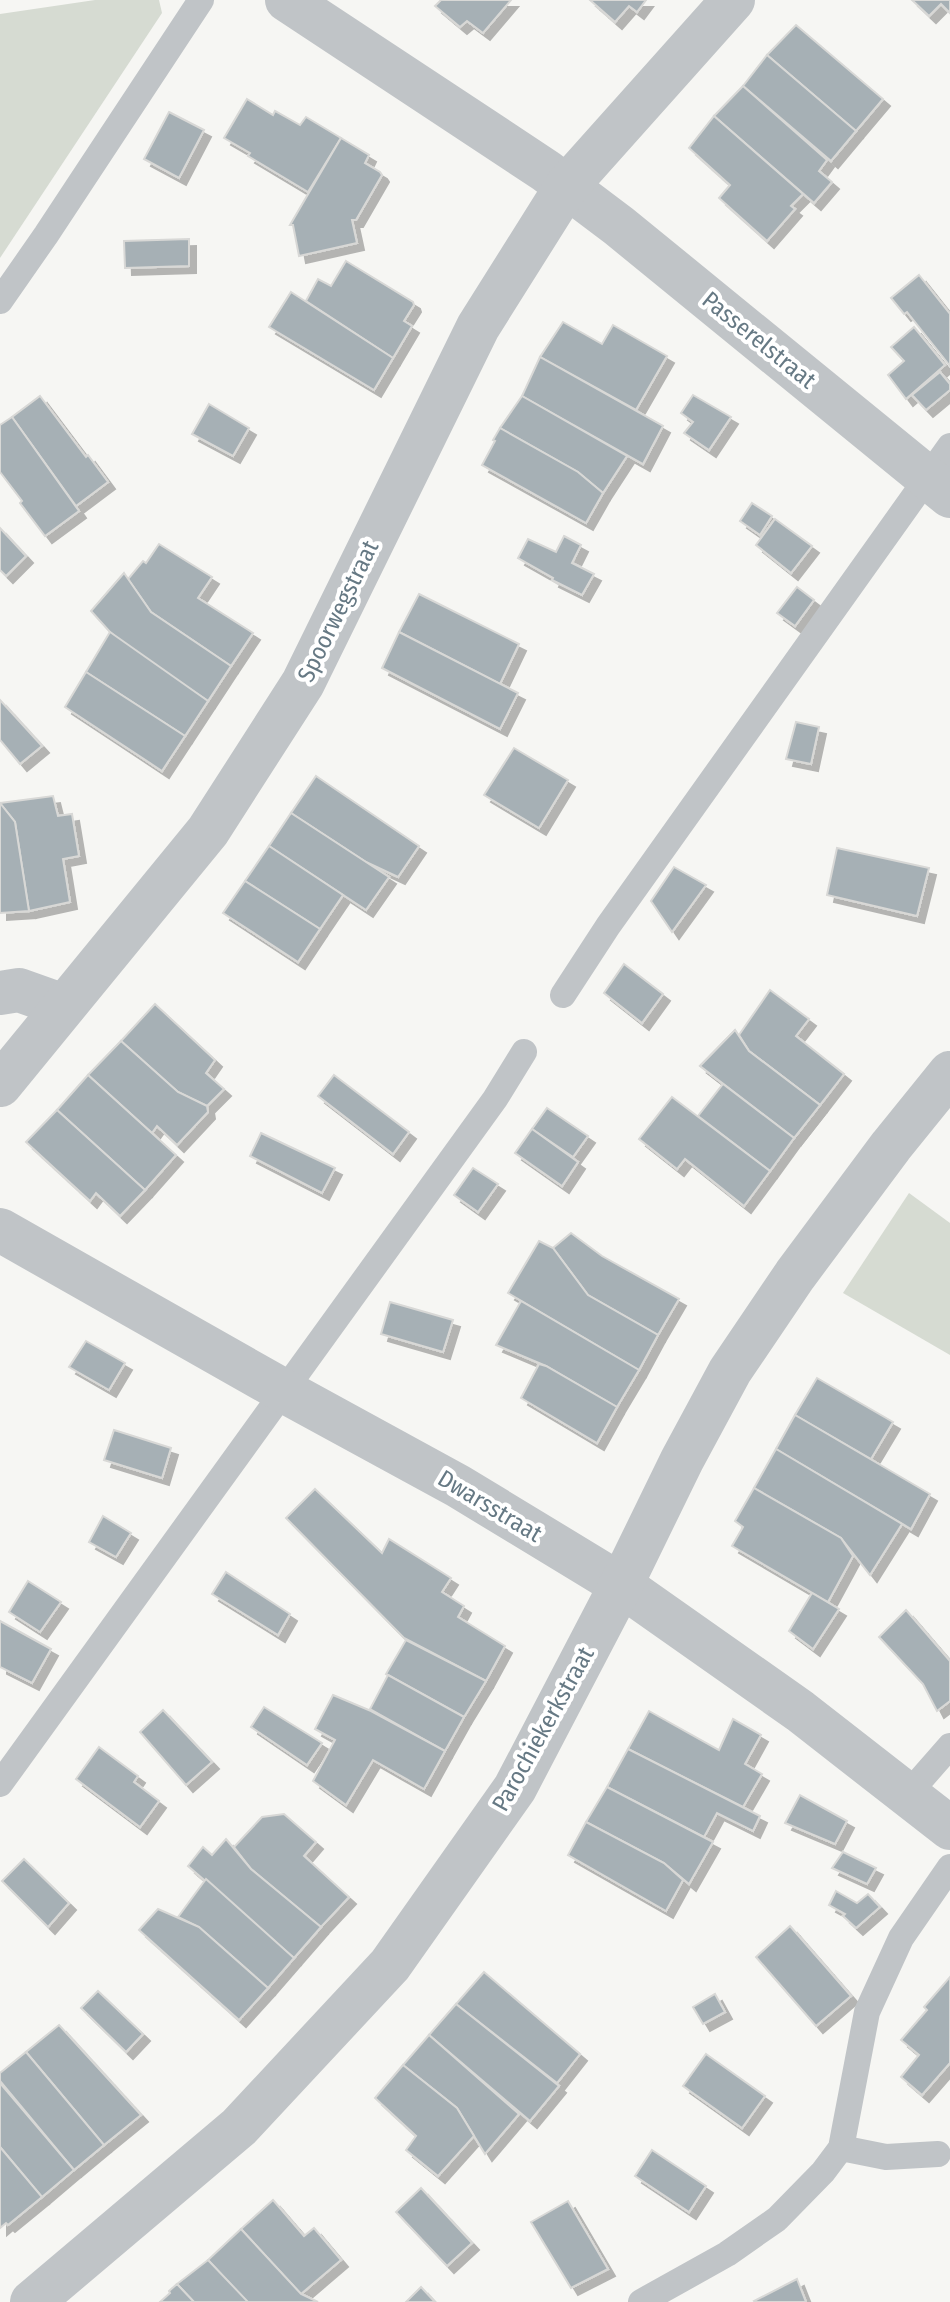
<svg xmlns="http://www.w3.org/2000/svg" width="950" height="2302" font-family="'Fira Sans Condensed',sans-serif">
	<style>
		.green { fill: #d6dbd2 }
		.building { fill: #a6b0b5; stroke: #d8d8d6; stroke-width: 2; filter: url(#shadow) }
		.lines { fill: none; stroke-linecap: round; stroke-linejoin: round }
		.lane { stroke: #c0c4c7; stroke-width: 26 }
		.street { stroke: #c0c4c7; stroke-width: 44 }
		.labels { text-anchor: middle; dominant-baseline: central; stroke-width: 8; stroke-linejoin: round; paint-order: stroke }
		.street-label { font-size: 24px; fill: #667984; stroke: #fff }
	</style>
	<defs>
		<filter id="shadow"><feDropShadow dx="7" dy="7" stdDeviation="0" flood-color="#0004"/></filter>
	</defs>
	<rect width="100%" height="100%" fill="#f6f6f3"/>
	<g class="green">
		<path d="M95,0H159L162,13L0,258V14Z"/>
		<path d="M909,1193L950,1223V1355L843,1293Z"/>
	</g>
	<g class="building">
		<path d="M441,0H511L483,33L467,21L460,27L435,6Z"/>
		<path d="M590,0H646L637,12L629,6L615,22Z"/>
		<path d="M912,0H950V13L941,4L929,16Z"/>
		<path d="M796,25L883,99L856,131L767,55Z"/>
		<path d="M767,55L856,131L831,161L743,86Z"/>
		<path d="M743,86L827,160L819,171L832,182L814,203L714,116Z"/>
		<path d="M247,99L273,115L275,111L300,125L306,117L341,138L308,192L248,156L250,153L224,138Z"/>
		<path d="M169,112L204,130L179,178L144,159Z"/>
		<path d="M714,116L803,194L791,206L795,209L767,241L719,198L730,185L689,148Z"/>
		<path d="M341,138L369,155L365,163L380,172L382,175L356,220H352L357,243L299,256L293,225H290Z"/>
		<path d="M189,239V266L125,268L124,241Z"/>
		<path d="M346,261L413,302L414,305L404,321L412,326L393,358L306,301L318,279L331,286Z"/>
		<path d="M919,275L950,314V366L907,312L904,314L891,298Z"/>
		<path d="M291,292L393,358L374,390L269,327Z"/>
		<path d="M563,322L602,344L613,325L667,356L636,410L540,357Z"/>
		<path d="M914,327L945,365L906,399L888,375L904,361L891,347Z"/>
		<path d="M540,357L663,426L643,464L522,396Z"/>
		<path d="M940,372L950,384V390L926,410L912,395Z"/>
		<path d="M693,395L731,417L709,450L684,433L693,422L681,413Z"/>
		<path d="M40,396L86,457L88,455L108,482L76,506L12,417Z"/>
		<path d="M522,396L627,456L603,493L578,472L500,428Z"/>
		<path d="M209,404L249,428L233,456L192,434Z"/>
		<path d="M12,417L79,511L45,536L20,503L22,501L0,472V425Z"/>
		<path d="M500,428L578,472L603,493L586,523L482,465L495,441L493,440Z"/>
		<path d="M752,503L772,516L760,535L740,521Z"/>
		<path d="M775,519L812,546L791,573L756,545Z"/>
		<path d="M0,528L26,556L6,576L0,570Z"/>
		<path d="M564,536L581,545L572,563L594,574L582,595L552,580L553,578L518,558L528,539L556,552Z"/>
		<path d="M159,544L212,577L198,598L253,633L231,666L151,612L128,579L143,561L146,563Z"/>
		<path d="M124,573L151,612L231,666L208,701L126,646L110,632L91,611Z"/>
		<path d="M797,587L814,600L795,626L777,613Z"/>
		<path d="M419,594L519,644L500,684L399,632Z"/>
		<path d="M110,632L208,701L185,736L86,672Z"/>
		<path d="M399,632L518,693L500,729L382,668Z"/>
		<path d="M86,672L185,736L162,771L65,707Z"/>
		<path d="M0,700L42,746L20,764L0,740Z"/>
		<path d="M796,722L819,727L811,764L786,759Z"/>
		<path d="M514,748L568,780L539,828L484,795Z"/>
		<path d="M316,776L419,846L398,877L366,862L291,813Z"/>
		<path d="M53,796L58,816L72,814L79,856L63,859L70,902L29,911L15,822L0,803Z"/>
		<path d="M0,803L15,822L29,911L0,913Z"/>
		<path d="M291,813L389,877L366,910L269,846Z"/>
		<path d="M269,846L343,895L320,929L245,881Z"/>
		<path d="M837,848L929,868L917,916L827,895Z"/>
		<path d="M674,867L706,885L672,932L651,901Z"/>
		<path d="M245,881L320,929L298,962L223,913Z"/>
		<path d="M624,964L663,994L642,1023L604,993Z"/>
		<path d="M770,990L809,1019L796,1036L844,1074L820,1105L749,1051L739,1035Z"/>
		<path d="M155,1004L215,1060L206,1073L224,1089L207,1106L178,1092L121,1041Z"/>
		<path d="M735,1030L749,1051L820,1105L794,1138L700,1066Z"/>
		<path d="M735,1030L749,1051L820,1105L794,1138L700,1066Z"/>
		<path d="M121,1041L178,1092L207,1106L208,1112L177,1145L157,1126L152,1133L88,1075Z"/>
		<path d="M88,1075L176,1155L145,1190L57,1110Z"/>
		<path d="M334,1075L409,1132L393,1154L318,1096Z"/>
		<path d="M723,1084L794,1138L770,1171L698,1116Z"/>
		<path d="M672,1097L770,1171L744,1206L685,1159L677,1169L639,1139Z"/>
		<path d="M547,1108L588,1136L573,1157L532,1129Z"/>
		<path d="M57,1110L145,1190L120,1216L96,1193L90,1201L26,1142Z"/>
		<path d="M532,1129L578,1162L562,1186L515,1153Z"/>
		<path d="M261,1133L335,1168L322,1193L250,1156Z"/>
		<path d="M473,1168L498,1184L478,1212L454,1195Z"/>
		<path d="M571,1233L602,1256L679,1299L658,1335L588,1295L553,1248Z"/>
		<path d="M539,1241L553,1248L588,1295L658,1335L639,1370L508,1293Z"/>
		<path d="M521,1301L639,1370L617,1407L546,1366L496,1345Z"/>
		<path d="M390,1302L453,1320L443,1352L381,1334Z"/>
		<path d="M86,1341L125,1363L109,1390L69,1367Z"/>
		<path d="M539,1364L546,1366L617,1407L597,1443L521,1398Z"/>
		<path d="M817,1378L893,1422L871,1459L795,1415Z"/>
		<path d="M795,1415L930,1494L911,1529L776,1449Z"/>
		<path d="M114,1430L171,1448L162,1478L104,1460Z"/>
		<path d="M776,1449L902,1524L870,1575L841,1538L754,1488Z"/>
		<path d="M754,1488L841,1538L853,1556L828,1602L732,1546L743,1527L735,1521Z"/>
		<path d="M315,1489L382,1553L389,1539L451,1578L442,1592L464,1606L458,1617L505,1646L486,1681L404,1638L286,1518Z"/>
		<path d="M103,1516L131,1533L116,1557L89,1542Z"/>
		<path d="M226,1572L290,1614L278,1635L212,1594Z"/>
		<path d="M28,1581L61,1602L40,1632L9,1612Z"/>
		<path d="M812,1593L839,1609L813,1649L789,1631Z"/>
		<path d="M906,1610L950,1661V1701L937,1711L923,1684L879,1637Z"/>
		<path d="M0,1621L51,1649L32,1683L0,1667Z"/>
		<path d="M406,1640L486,1681L464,1717L386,1674Z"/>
		<path d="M388,1675L464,1717L445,1751L370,1709Z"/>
		<path d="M333,1695L371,1711L445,1751L424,1789L373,1760L346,1805L313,1781L335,1740L315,1729Z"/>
		<path d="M264,1707L322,1743L307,1765L251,1727Z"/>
		<path d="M163,1710L212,1762L186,1785L140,1732Z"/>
		<path d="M649,1711L719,1750L733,1719L761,1735L745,1764L762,1774L743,1807L628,1749Z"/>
		<path d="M99,1747L138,1776L134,1782L159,1801L140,1827L76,1779Z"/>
		<path d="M628,1749L760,1816L753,1831L717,1813L704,1837L607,1787Z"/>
		<path d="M607,1787L713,1842L689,1884L664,1863L586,1822Z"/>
		<path d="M800,1795L847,1821L835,1844L785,1823Z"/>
		<path d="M284,1814L316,1842L304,1856L349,1897L321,1927L251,1869L234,1847L262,1817Z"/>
		<path d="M586,1822L664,1863L683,1880L666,1911L568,1855Z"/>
		<path d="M226,1839L251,1869L321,1927L294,1958L188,1866L203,1847L212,1855Z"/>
		<path d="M843,1852L876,1868L867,1884L832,1868Z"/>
		<path d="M24,1859L69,1903L48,1927L2,1881Z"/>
		<path d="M206,1879L294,1958L268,1988L199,1927L178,1917Z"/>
		<path d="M836,1891L857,1903L868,1894L880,1907L856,1928L843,1916L845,1914L829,1905Z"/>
		<path d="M158,1909L199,1927L268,1988L239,2020L139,1930Z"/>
		<path d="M790,1926L851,1996L816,2026L756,1957Z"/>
		<path d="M484,1972L580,2054L557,2083L456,2004Z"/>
		<path d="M950,1977V2063L922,2095L901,2077L919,2055L901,2040L927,2010L924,2007Z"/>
		<path d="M98,1991L143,2034L126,2052L81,2008Z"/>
		<path d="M715,1994L725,2012L703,2024L693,2007Z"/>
		<path d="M456,2004L559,2086L530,2121L429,2035Z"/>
		<path d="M59,2025L141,2115L104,2145L26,2052Z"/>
		<path d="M429,2035L519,2114L485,2154L457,2108L403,2065Z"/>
		<path d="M26,2052L104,2145L74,2170L0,2081V2073Z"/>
		<path d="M706,2054L765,2096L742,2128L683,2086Z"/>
		<path d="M403,2065L457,2108L474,2136L438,2176L406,2150L416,2136L375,2098Z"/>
		<path d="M0,2083L74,2170L42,2197L0,2147Z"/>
		<path d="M0,2147L42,2197L8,2225L6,2223L0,2228Z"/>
		<path d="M652,2150L706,2186L689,2212L635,2176Z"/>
		<path d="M421,2188L472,2243L447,2266L396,2212Z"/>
		<path d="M273,2200L304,2236L314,2228L341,2260L301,2294L241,2229Z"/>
		<path d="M568,2201L608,2269L571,2288L531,2222Z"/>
		<path d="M241,2229L301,2294L318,2302H247L208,2260Z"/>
		<path d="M208,2260L248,2302H194L177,2284Z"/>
		<path d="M797,2279L806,2302H755L754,2301Z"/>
		<path d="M177,2284L194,2302H160L170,2293L169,2291Z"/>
		<path d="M421,2287L435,2302H406Z"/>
	</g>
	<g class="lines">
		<g class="lane">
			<path d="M0,301L46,235L201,0"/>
			<path d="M563,995L608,926L950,446"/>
			<path d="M0,1784L495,1099L524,1052"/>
			<path d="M908,1794L950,1746"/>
			<path d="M841,2148L886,2157L938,2154"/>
			<path d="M641,2302L727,2254L777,2219L823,2172L841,2148L867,2012L901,1938L950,1867"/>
		</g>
		<g class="street">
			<path d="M287,0L546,171L619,226L950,496"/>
			<path d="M0,993L19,990L64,1006"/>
			<path d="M0,1085L208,831L303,683L478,327L566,187L733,0"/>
			<path d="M0,1230L284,1391L458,1486L621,1585L800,1711L950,1828"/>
			<path d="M32,2302L239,2127L390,1965L515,1788L621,1585L682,1460L730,1371L795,1275L891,1146L950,1073"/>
		</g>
	</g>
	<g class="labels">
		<g class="street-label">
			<text transform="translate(759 340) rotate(39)">Passerelstraat</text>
			<text transform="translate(338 611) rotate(-64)">Spoorwegstraat</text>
			<text transform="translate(490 1506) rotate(31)">Dwarsstraat</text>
			<text transform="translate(543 1729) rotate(-61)">Parochiekerkstraat</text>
		</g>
	</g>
</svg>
